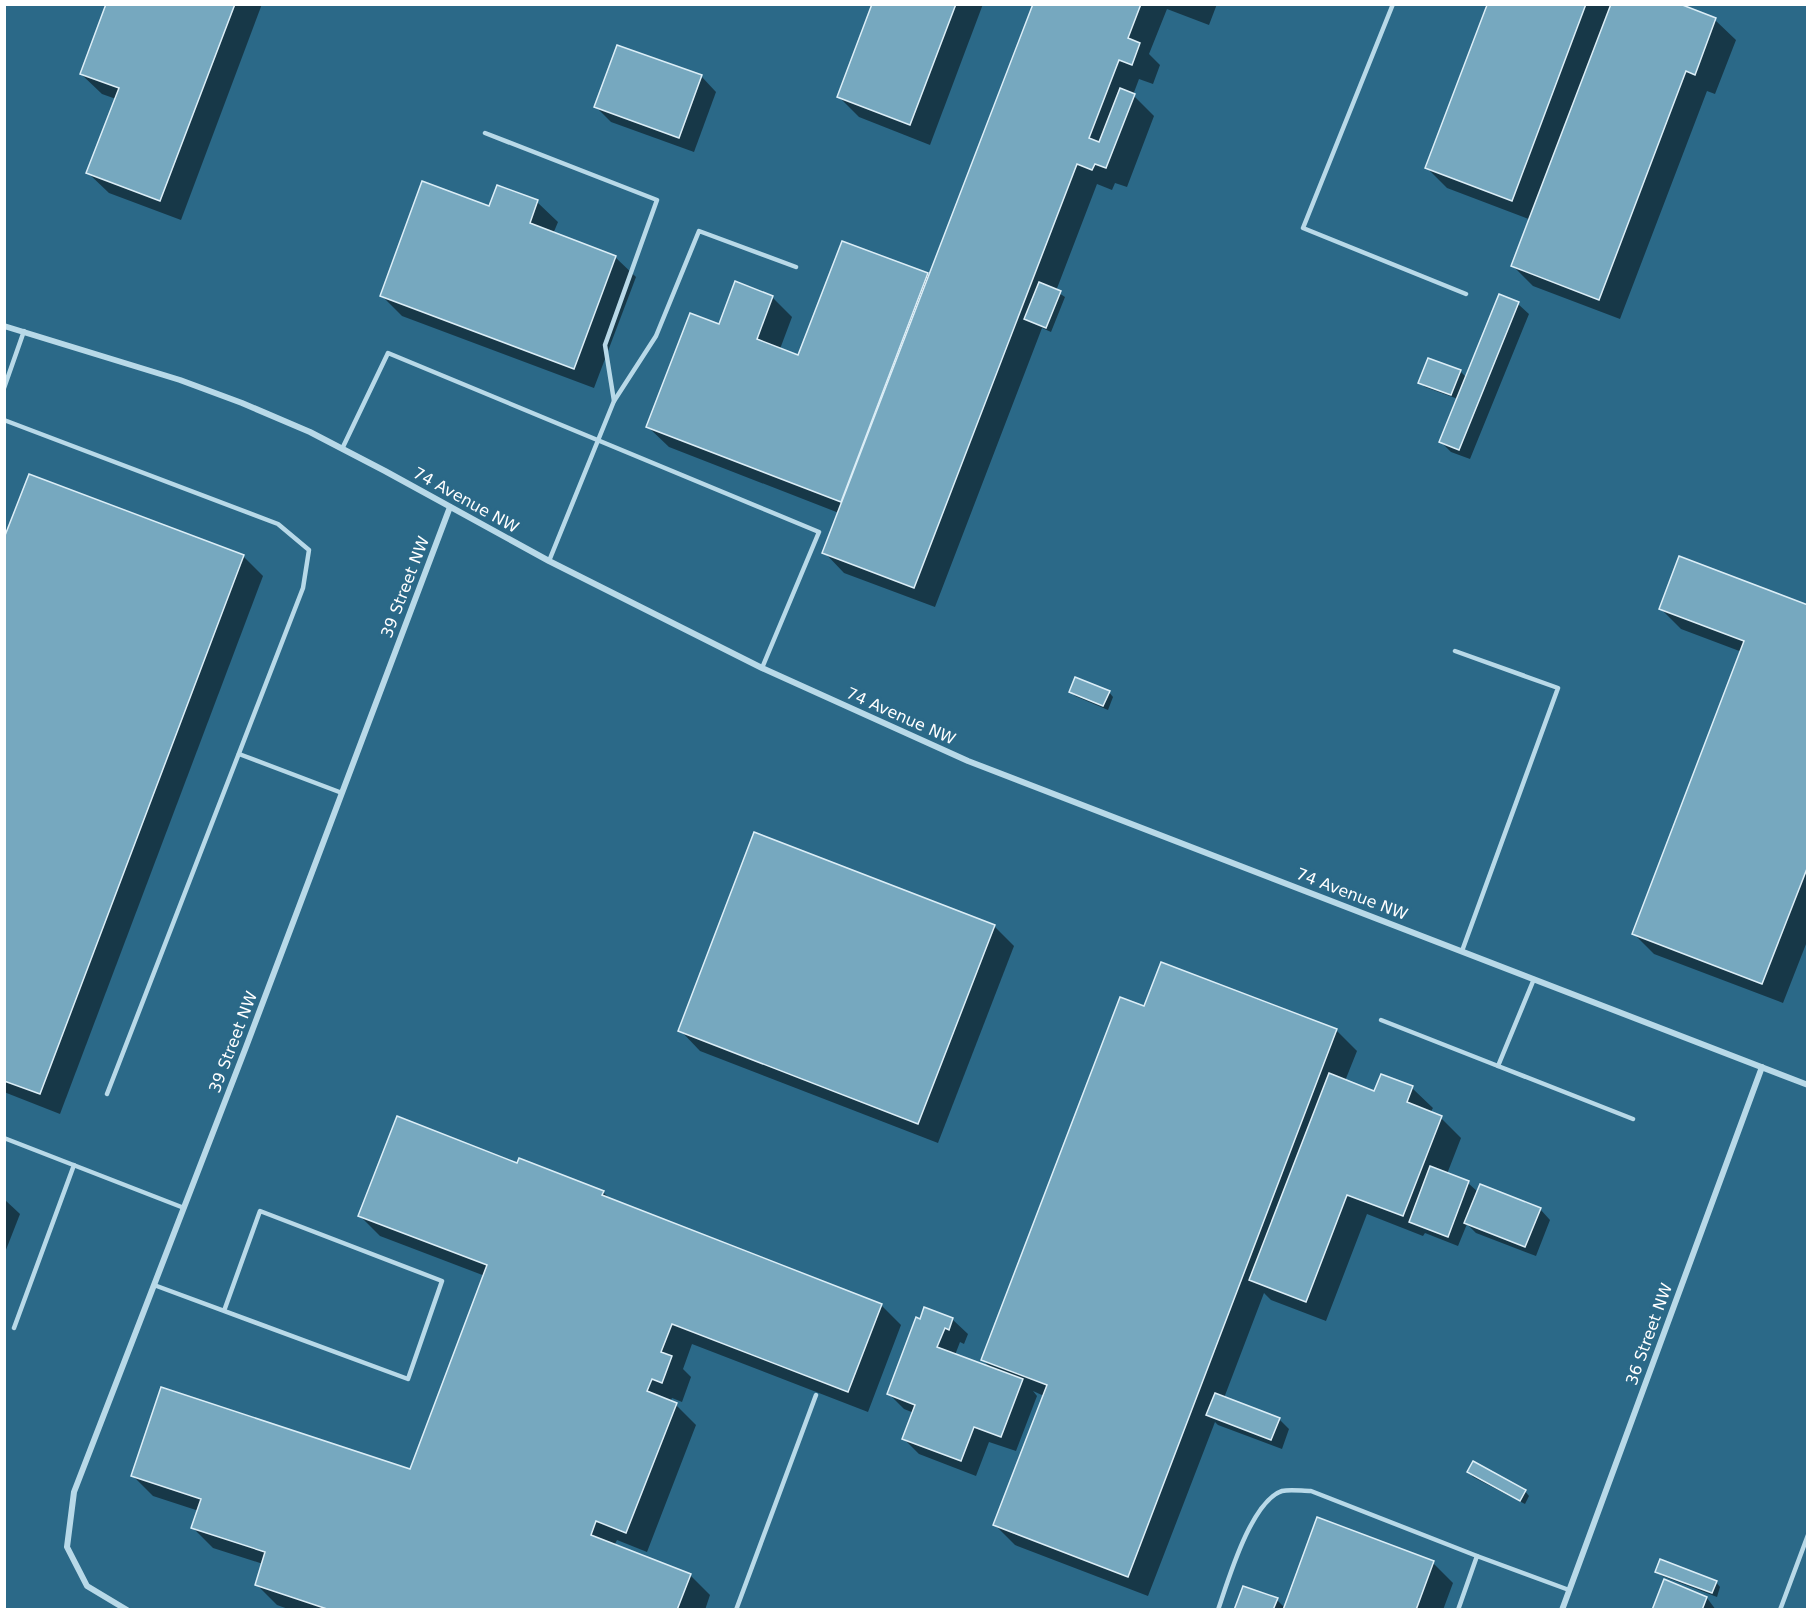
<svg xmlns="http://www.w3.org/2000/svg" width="1812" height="1614" font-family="'DejaVu Sans',sans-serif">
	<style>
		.shadow { fill: #0007 }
		.building { fill: #76a8bf; stroke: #dceef7; stroke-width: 1.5 }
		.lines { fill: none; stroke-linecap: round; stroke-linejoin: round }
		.service { stroke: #b8d9e8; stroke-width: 4.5 }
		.minor { stroke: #b8d9e8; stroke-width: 6 }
		.labels { text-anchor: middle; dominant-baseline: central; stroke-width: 6; stroke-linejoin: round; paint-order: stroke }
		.street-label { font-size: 16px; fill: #fff; stroke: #2b6988 }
	</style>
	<rect width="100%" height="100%" fill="#2b6988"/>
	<g class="shadow">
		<path d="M107,4H262L181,220L109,193L88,173L116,99L102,94L81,74Z"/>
		<path d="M874,4H983L930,145L859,117L839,97Z"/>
		<path d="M1034,4H1217L1209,25L1167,9L1149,54L1160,65L1153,84L1139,79L1133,95L1154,116L1127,187L1115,183L1112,190L1097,184L1056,291L1065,297L1051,332L1042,328L935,607L844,573L824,552L839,513L669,447L648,427L720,326L772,297L792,317L780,349L799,356L927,274L930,277Z"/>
		<path d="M1483,4H1676L1715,20L1736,40L1715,94L1707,91L1620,319L1533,286L1513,266L1531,220L1447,188L1427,168L1488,9Z"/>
		<path d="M701,76L716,92L694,152L611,122L596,107Z"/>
		<path d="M537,202L558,222L553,234L615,257L636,277L594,388L402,316L381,295L490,208Z"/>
		<path d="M1500,296L1518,304L1529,314L1470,459L1451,452L1441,442L1458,399L1425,387L1420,383L1460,371L1467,378Z"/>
		<path d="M4,543L243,556L263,576L60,1114L4,1092Z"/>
		<path d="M1808,607V939L1783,1003L1654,954L1634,934L1742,652L1681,629L1661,609Z"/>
		<path d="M1071,692H1109L1113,697L1108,710L1075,696Z"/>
		<path d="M994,926L1014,946L938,1143L700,1051L680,1030Z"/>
		<path d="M1145,1008L1336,1030L1357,1051L1345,1081L1375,1093L1412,1088L1433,1108L1430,1113L1441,1118L1461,1138L1447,1174L1468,1183L1478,1192L1540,1209L1550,1220L1536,1256L1476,1233L1467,1224L1458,1246L1425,1233L1423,1236L1367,1214L1326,1321L1271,1300L1264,1293L1224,1398L1279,1419L1289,1429L1282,1449L1218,1425L1215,1422L1148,1596L1015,1545L995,1525L1044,1396L1033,1391L1037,1396L1016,1451L989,1442L976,1476L919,1454L904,1439L914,1413L904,1409L888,1393L952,1319L968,1334L964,1344L960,1342L955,1355L992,1369L983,1360Z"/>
		<path d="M518,1165L603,1192L612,1201L881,1305L901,1325L868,1412L692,1344L683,1369L691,1377L682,1402L672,1398L670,1402L676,1405L696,1425L647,1552L617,1540L614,1546L690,1575L710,1595L705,1610H291L277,1605L256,1584L263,1564L213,1548L193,1528L199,1511L153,1496L133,1476L412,1470L485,1276L380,1236L360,1216Z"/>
		<path d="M4,1199L20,1214L4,1255Z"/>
		<path d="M1469,1472L1525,1491L1529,1496L1525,1504L1473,1477Z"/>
		<path d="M1433,1563L1453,1583L1443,1610H1236L1277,1600L1285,1608Z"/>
		<path d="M1657,1571L1716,1582L1720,1587L1717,1597L1662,1576Z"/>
		<path d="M1707,1598L1716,1610H1654Z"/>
	</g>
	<g class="building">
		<path d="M106,4H235L160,201L86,173L119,88L80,74Z"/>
		<path d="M872,4H956L910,125L837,97Z"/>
		<path d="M1033,4H1141L1128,38L1140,43L1132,65L1119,60L1089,138L1099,142L1120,88L1135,94L1106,168L1095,164L1092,170L1077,164L914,588L822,553Z"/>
		<path d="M1484,4H1586L1512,201L1425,168L1487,5Z"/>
		<path d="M1611,4H1680L1716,18L1695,75L1686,71L1599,300L1511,266Z"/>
		<path d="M617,45L702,75L679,138L594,107Z"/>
		<path d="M422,181L489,206L497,185L538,200L530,223L616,256L574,369L380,296Z"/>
		<path d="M842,241L928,273L841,502L646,427L690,313L719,324L735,281L773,296L757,339L798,355Z"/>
		<path d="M1039,282L1061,291L1046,328L1024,319Z"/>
		<path d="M1499,294L1519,302L1459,450L1439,442Z"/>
		<path d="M1428,358L1461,370L1451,395L1418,383Z"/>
		<path d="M29,474L244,555L40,1094L4,1081V538Z"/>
		<path d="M1679,556L1808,605V866L1762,984L1632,934L1744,641L1659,609Z"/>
		<path d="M1075,677L1110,691L1103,706L1069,692Z"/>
		<path d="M754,832L995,925L918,1124L678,1031Z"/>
		<path d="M1161,962L1337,1029L1128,1577L993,1525L1047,1385L981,1360L1120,997L1144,1006Z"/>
		<path d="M1329,1073L1374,1091L1381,1074L1413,1086L1407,1102L1442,1116L1403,1216L1347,1195L1306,1302L1249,1280Z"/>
		<path d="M397,1116L517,1163L519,1158L604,1191L602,1195L882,1304L848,1392L672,1324L661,1352L672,1356L662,1383L652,1379L647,1391L677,1403L626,1533L596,1521L591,1535L691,1574L677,1610H330L255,1585L265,1552L191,1528L201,1499L131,1476L161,1387L410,1469L487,1265L358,1216Z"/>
		<path d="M1430,1166L1469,1181L1448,1237L1409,1222Z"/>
		<path d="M1480,1184L1541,1208L1525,1247L1464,1223Z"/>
		<path d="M924,1307L953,1318L949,1330L945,1328L937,1347L1023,1379L1001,1437L974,1427L961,1461L902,1439L915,1405L887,1394L916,1317L920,1319Z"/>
		<path d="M1215,1393L1280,1418L1271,1440L1206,1415Z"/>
		<path d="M1473,1461L1526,1490L1520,1501L1467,1472Z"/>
		<path d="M1317,1517L1434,1561L1416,1610H1283Z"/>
		<path d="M1660,1559L1717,1581L1712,1593L1655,1572Z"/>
		<path d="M1664,1579L1707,1597L1702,1610H1652Z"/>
		<path d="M1243,1586L1278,1598L1273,1610H1234Z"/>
	</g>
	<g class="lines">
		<g class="service">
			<path d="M1393,4L1303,228L1466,294"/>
			<path d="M485,133L657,200L605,345L614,401"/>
			<path d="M4,388L24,331"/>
			<path d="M4,420L278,524L309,550L303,588L107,1094"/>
			<path d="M342,449L388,353L819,532L762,668"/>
			<path d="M549,561L614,401L656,336L699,231L796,267"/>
			<path d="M1455,651L1558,688L1462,951"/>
			<path d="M239,754L342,793"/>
			<path d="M1534,979L1498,1066L1633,1119"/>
			<path d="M1381,1020L1498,1066"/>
			<path d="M4,1138L184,1208"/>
			<path d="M154,1285L408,1379L442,1281L260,1211L224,1311"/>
			<path d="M14,1328L74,1165"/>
			<path d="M736,1610L816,1395"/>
			<path d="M1218,1610C1228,1581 1251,1501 1282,1491C1290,1489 1302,1491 1311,1491L1477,1556"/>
			<path d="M1458,1610L1477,1556L1569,1590"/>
			<path d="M1780,1610L1808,1535"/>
		</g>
		<g class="minor">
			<path d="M4,326L180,380L242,403L310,432L385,471L549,561L762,668L968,761L1808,1085"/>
			<path d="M127,1610L87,1586L67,1547L74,1492L246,1047L450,507"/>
			<path d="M1562,1610L1762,1067"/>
		</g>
	</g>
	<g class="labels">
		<g class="street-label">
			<text transform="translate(466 500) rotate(29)">74 Avenue NW</text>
			<text transform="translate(405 587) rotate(-69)">39 Street NW</text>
			<text transform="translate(901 716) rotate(24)">74 Avenue NW</text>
			<text transform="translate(1352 894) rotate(21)">74 Avenue NW</text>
			<text transform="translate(233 1042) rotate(-69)">39 Street NW</text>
			<text transform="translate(1649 1334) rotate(-70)">36 Street NW</text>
		</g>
	</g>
	<rect width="1812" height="1614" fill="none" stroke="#ffffff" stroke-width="12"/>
</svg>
